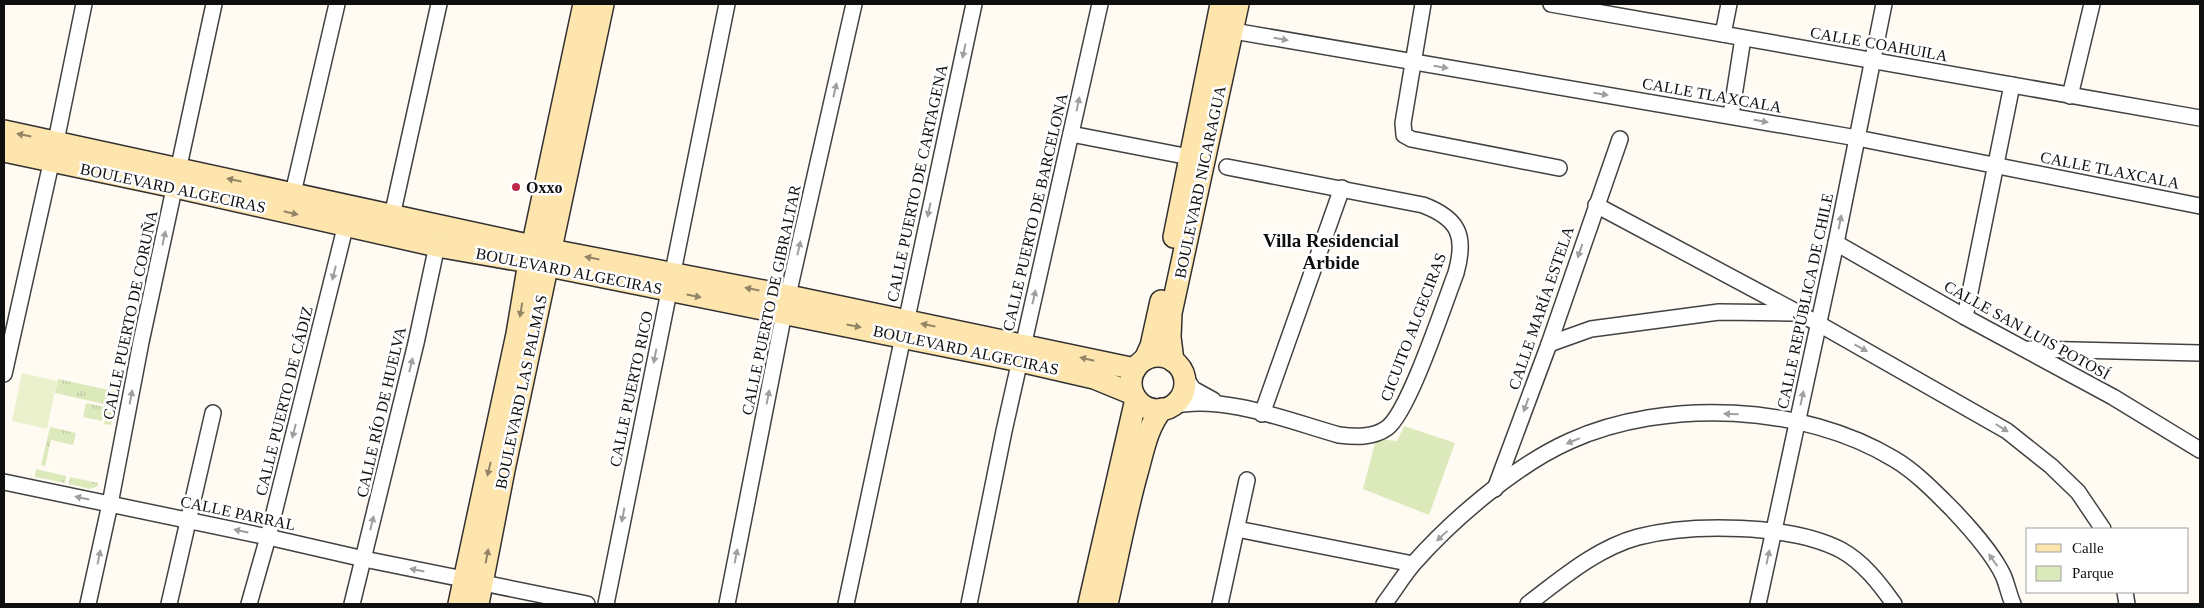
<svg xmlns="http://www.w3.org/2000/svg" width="2204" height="608" font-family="'Times New Roman',serif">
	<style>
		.grass { fill: url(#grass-tufts) }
		.park { fill: #dceabb }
		.pitch { fill: #ecf1cd }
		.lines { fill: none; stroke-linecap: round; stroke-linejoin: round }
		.street-casing { stroke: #424242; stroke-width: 18 }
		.secondary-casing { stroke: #313131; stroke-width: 24 }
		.street { stroke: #fff; stroke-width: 15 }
		.secondary { stroke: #fee5ae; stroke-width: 21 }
		.oneway { fill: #9f9f9f }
		.oneway2 { fill: #928566 }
		.poi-dot { fill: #bf284d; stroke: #fff; stroke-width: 2 }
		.labels { text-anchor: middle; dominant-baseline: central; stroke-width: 5; stroke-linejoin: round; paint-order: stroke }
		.street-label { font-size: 16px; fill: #0f0f0f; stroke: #fff }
		.poi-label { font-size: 16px; font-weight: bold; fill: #0f0f0f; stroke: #fff; text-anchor: start }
		.quarter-label { font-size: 19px; font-weight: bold; fill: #0f0f0f; stroke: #fff }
	</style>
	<defs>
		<pattern id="grass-tufts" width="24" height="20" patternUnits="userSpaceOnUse" patternTransform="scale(1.25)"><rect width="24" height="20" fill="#dceabb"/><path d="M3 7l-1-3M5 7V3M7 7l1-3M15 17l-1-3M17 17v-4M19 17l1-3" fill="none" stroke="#bcc8a0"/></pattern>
	</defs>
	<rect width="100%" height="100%" fill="#fffaf2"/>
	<g class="grass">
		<path d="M58,379L118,392L111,425L104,424L108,405L55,393Z"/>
		<path d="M86,403L105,407L102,421L83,417Z"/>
		<path d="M50,427L76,433L73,445L51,440L45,466L41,465Z"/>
		<path d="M36,469L66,476L65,483L35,477Z"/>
		<path d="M70,477L98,483V486L90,489L69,484Z"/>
	</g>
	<path class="park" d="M1404,426L1455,443L1429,515L1363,489L1376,439L1397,441Z"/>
	<path class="pitch" d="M22,373L57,381L47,429L12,421Z"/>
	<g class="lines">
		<g class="street-casing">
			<g id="street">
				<path d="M1423,4L1403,123L1404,135L1411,139L1559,168"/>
				<path d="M1551,4L2200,118"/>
				<path d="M1222,29L1857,138L2200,206"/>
				<path d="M1723,34L1729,4"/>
				<path d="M2070,96L2092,4"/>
				<path d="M1731,115L1743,38"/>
				<path d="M1071,134L1200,159"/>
				<path d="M293,193L337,4"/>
				<path d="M1596,205L1819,324L2007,431L2051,466L2078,492L2103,529"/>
				<path d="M392,216L439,4"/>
				<path d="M1836,243L1965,317L2113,397L2200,450"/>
				<path d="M1965,317L2012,85"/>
				<path d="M1549,344L1591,329L1719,312L1791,313"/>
				<path d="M2029,349L2200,353"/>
				<path d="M4,374L56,141L84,4"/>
				<path d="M1183,374L1193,389L1213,400"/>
				<path d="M1172,406C1223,394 1289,421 1339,435C1355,437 1373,438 1387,428C1409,412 1444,304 1456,273C1466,237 1460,219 1423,205L1227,167"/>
				<path d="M1262,414L1342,188"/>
				<path d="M4,482L268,537L364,559L587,604"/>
				<path d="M1495,489L1549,344L1620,139"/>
				<path d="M1237,529L1413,564"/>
				<path d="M2125,592L2127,604"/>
				<path d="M88,604L110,504L141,342L214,4"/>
				<path d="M169,604L213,413"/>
				<path d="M249,604L268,537L348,216"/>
				<path d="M352,604L416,343L439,236"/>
				<path d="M606,604L727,4"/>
				<path d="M727,604L784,313L854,4"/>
				<path d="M846,604L974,4"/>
				<path d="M969,604L1004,431L1100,4"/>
				<path d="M1220,604L1247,480"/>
				<path d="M1384,604C1394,591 1403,576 1414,563C1453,519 1516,465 1570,441C1666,398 1803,404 1894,459C1916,472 1935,492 1953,510C1970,528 1992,552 2003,575C2007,584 2009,595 2013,604"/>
				<path d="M1528,604C1561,579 1597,548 1638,537C1692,523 1791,524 1841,550C1863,562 1880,584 1894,604"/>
				<path d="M1758,604L1836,243L1884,4"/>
			</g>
		</g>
		<g class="secondary-casing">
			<g id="secondary">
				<path d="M4,131L551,250L789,296L1135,369"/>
				<path d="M4,151L175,187L437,246L529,262L1020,361L1094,378L1133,394"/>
				<path d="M1174,237L1221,4"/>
				<circle cx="1158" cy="383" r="27"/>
				<path d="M1145,359L1151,346L1161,301"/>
				<path d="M1173,361L1170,337L1171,313L1238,4"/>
				<path d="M459,604L517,334L529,262L584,4"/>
				<path d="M478,604L504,470L603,4"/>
				<path d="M1089,604L1136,399"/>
				<path d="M1107,604C1117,560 1125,516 1137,473C1143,452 1147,427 1162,409"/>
			</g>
		</g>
		<use href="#street" class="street"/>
		<use href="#secondary" class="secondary"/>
	</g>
	<defs><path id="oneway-solid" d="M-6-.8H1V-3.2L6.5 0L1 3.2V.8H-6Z" transform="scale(1.25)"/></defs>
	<g class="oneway">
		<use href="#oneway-solid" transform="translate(1281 39) rotate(10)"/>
		<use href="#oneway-solid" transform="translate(964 51) rotate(102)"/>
		<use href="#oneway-solid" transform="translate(1441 67) rotate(9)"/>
		<use href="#oneway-solid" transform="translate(835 90) rotate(-77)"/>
		<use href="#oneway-solid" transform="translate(1601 94) rotate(9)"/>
		<use href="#oneway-solid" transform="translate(1078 104) rotate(-78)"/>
		<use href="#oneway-solid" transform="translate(1761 121) rotate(10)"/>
		<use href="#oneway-solid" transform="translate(929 210) rotate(102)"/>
		<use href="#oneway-solid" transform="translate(1840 222) rotate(-79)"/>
		<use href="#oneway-solid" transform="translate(164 238) rotate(-78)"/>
		<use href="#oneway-solid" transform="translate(799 248) rotate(-77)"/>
		<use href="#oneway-solid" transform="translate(1580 251) rotate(109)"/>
		<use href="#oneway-solid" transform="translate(334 273) rotate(104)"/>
		<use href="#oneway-solid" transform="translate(1034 297) rotate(-77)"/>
		<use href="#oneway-solid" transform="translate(1861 348) rotate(29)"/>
		<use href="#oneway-solid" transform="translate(655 356) rotate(101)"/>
		<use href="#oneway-solid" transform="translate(411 365) rotate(-76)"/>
		<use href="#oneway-solid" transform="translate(131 397) rotate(-79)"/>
		<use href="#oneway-solid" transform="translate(768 397) rotate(-79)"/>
		<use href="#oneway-solid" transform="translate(1802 398) rotate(-78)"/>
		<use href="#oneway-solid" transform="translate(1526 405) rotate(110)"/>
		<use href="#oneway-solid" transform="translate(1731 414) rotate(-178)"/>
		<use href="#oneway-solid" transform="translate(2002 428) rotate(32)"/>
		<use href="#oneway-solid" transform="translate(294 431) rotate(104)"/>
		<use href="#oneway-solid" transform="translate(1573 441) rotate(157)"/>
		<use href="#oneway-solid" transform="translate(82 498) rotate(-168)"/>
		<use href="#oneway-solid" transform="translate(623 515) rotate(101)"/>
		<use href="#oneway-solid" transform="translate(372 523) rotate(-76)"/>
		<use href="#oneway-solid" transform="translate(241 531) rotate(-168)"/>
		<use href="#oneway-solid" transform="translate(1442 536) rotate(137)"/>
		<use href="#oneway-solid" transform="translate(736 556) rotate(-79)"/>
		<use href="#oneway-solid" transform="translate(99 557) rotate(-78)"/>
		<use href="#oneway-solid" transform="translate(1768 557) rotate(-78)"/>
		<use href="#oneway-solid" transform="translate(1993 560) rotate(-125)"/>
		<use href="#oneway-solid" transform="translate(417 570) rotate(-169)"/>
	</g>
	<g class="oneway2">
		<use href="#oneway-solid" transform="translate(24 135) rotate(-169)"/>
		<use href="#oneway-solid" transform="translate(234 180) rotate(-168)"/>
		<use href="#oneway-solid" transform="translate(291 213) rotate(13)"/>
		<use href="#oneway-solid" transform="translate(592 258) rotate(-169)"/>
		<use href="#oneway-solid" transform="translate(752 289) rotate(-169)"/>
		<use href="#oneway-solid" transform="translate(694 296) rotate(11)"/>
		<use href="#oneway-solid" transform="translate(521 310) rotate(100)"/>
		<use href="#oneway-solid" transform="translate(928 325) rotate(-169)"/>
		<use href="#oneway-solid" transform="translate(854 326) rotate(11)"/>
		<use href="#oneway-solid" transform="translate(1087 359) rotate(-167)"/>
		<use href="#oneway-solid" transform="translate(489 469) rotate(103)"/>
		<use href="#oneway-solid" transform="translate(487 556) rotate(-79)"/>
	</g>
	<circle class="poi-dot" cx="516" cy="187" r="5"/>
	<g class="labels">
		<g class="street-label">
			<text transform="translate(1879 44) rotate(10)">CALLE COAHUILA</text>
			<text transform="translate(1712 95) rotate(10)">CALLE TLAXCALA</text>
			<text transform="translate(2110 170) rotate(11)">CALLE TLAXCALA</text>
			<text transform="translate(1200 182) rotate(-78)">BOULEVARD NICARAGUA</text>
			<text transform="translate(917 183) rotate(-78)">CALLE PUERTO DE CARTAGENA</text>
			<text transform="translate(173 188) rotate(12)">BOULEVARD ALGECIRAS</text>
			<text transform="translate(1035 212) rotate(-77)">CALLE PUERTO DE BARCELONA</text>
			<text transform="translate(569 271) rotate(11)">BOULEVARD ALGECIRAS</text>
			<text transform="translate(771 300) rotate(-78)">CALLE PUERTO DE GIBRALTAR</text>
			<text transform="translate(1805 301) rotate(-78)">CALLE REPÚBLICA DE CHILE</text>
			<text transform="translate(1541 308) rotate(-71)">CALLE MARÍA ESTELA</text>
			<text transform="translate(130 315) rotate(-78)">CALLE PUERTO DE CORUÑA</text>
			<text transform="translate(1413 327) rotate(-69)">CICUITO ALGECIRAS</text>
			<text transform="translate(2027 330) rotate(29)">CALLE SAN LUIS POTOSÍ</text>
			<text transform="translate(966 350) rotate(12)">BOULEVARD ALGECIRAS</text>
			<text transform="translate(631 389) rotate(-78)">CALLE PUERTO RICO</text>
			<text transform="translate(521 392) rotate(-78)">BOULEVARD LAS PALMAS</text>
			<text transform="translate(284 401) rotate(-76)">CALLE PUERTO DE CÁDIZ</text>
			<text transform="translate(381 412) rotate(-77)">CALLE RÍO DE HUELVA</text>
			<text transform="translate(238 513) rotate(12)">CALLE PARRAL</text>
		</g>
		<g class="poi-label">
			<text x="526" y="187">Oxxo</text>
		</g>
		<g class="quarter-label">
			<text x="1331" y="240">Villa Residencial<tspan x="1331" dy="22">Arbide</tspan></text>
		</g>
	</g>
	<rect width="2204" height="608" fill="none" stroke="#0f0f0f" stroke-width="10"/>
	<rect x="2026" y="528" width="162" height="65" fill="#ffffff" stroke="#9f9f9f"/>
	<rect x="2036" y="544" width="25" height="8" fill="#fee5ae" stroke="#9f9f9f"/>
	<text x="2072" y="553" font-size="15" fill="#0f0f0f">Calle</text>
	<rect x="2036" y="566" width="25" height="15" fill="#dceabb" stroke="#9f9f9f"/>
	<text x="2072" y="578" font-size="15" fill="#0f0f0f">Parque</text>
</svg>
